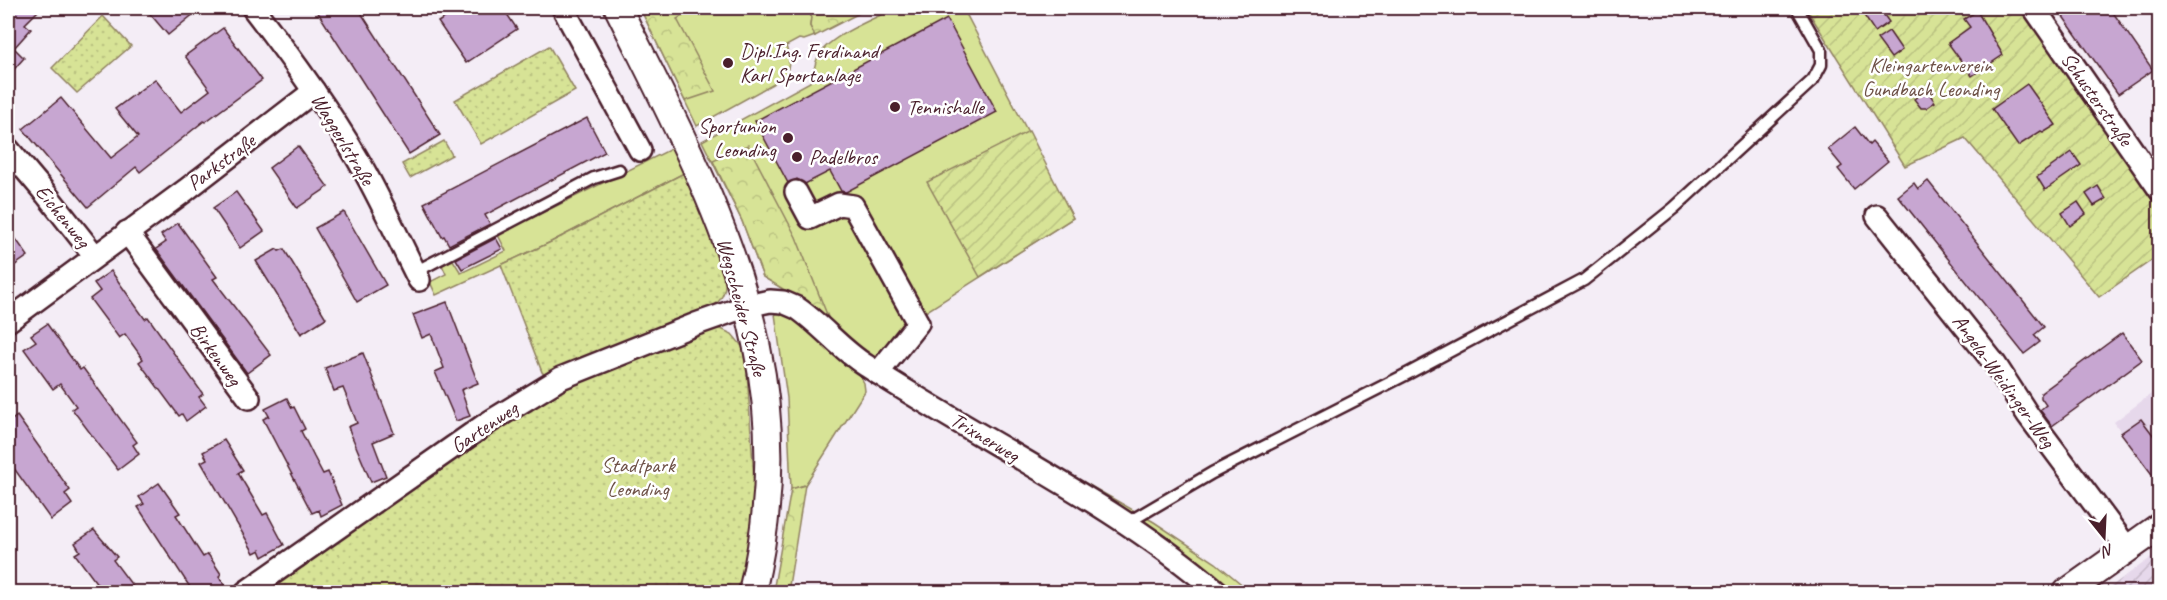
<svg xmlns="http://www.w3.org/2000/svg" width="2167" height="600" font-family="Caveat,sans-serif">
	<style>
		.built { fill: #e6d8eb }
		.industrial { fill: url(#industrial-furrows) }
		.grass { fill: #d7e396; stroke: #908160; stroke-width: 1.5 }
		.forest { fill: url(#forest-crowns); stroke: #908160; stroke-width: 1.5 }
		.park { fill: url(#park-dots); stroke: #908160; stroke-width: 1.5 }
		.garden { fill: url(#garden-furrows); stroke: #908160; stroke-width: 1.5 }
		.building { fill: #c7a6d1; stroke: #4a1f2b; stroke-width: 1.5 }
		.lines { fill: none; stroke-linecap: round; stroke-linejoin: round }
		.service-casing { stroke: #4a1f2b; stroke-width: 15 }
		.minor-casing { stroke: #4a1f2b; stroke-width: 26 }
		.tertiary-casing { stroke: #4a1f2b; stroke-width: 30 }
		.service { stroke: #fff; stroke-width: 10 }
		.minor { stroke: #fff; stroke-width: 21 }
		.tertiary { stroke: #fff; stroke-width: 26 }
		.poi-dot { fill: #4a1f2b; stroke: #fff; stroke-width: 2 }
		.labels { text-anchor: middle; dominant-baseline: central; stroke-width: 5; stroke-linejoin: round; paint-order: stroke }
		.poi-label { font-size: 21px; fill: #4a1f2b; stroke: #fff; text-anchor: start }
		.park-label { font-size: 21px; fill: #6d5046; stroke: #fff }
		.street-label { font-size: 21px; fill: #4a1f2b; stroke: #fff }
	</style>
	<defs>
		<pattern id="industrial-furrows" width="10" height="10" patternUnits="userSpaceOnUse" patternTransform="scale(1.5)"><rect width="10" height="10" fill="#e6d8eb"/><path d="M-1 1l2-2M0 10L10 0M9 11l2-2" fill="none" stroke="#c7b9ca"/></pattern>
		<pattern id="forest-crowns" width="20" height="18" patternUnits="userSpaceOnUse" patternTransform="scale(1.5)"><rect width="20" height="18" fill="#d7e396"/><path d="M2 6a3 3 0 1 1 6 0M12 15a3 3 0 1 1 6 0" fill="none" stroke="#bac281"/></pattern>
		<pattern id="park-dots" width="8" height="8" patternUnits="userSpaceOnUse" patternTransform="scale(1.5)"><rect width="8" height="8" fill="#d7e396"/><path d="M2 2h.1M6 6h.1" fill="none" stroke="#bac281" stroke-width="1.8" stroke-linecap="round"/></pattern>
		<pattern id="garden-furrows" width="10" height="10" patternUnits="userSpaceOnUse" patternTransform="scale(1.5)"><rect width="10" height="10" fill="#d7e396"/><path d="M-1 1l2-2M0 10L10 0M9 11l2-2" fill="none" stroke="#bac281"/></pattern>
	</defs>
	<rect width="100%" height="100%" fill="#f4edf6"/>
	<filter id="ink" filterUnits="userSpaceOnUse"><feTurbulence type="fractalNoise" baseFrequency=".0167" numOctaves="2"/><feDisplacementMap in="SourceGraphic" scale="12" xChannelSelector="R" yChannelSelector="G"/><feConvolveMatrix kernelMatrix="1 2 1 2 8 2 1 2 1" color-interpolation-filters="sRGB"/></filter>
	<g filter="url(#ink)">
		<path class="built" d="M2159,388V485L2114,422Z"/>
		<path class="industrial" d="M2159,552V592H2103Z"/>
		<g class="grass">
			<path d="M640,8H812L810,26L815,36L804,40L799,39L786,46C790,57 790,65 785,77L697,126Z"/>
			<path d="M895,8H963L1073,218L908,323L880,356L874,359L867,356L810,305L763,277L742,221L702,141L810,82C814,74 814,66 817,59C825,37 874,19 895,8Z"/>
			<path d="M675,147L686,172L551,242L436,295L430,282L446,274L442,265L453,260L461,273L506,251L498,235Z"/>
			<path d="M782,312L807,325L860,376L864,383L865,391L805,485L791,489L787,398L775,314Z"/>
			<path d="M998,433L1154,522L1216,563L1251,592H1232L1206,570Z"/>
		</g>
		<g class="forest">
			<path d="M640,8H688L690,11L677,19L715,91L685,101Z"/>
			<path d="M812,8H869L815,36L810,26Z"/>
			<path d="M748,145L796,237L830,322L810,305L763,277L742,221L713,161Z"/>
			<path d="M805,485L788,592H773L791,489Z"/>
		</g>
		<g class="park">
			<path d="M103,16L131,46L77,93L52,68Z"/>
			<path d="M549,46L575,91L481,144L455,100Z"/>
			<path d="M444,141L452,155L410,178L402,164Z"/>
			<path d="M686,172C697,199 708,226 718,254C721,264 726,275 725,286C724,298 717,305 707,311L546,377L542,372L501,265L551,242Z"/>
			<path d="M703,328L721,329L732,334L742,346L747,371L754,480L753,515L740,592H261L554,387Z"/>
		</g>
		<g class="garden">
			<path d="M1806,8H2023L2056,57L2159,199V255L2099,297L1965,138L1905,166Z"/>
			<path d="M1029,131L1073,218L980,277L927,182Z"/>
		</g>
		<g class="building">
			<path d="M12,8H41L25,24L31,29L14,48L24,58L8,76V12Z"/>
			<path d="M145,8H201L168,35Z"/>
			<path d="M315,8H358L440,135L409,154Z"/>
			<path d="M460,8H503L517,29L466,63L438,22Z"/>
			<path d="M1859,8H1879L1889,22L1875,32Z"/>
			<path d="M2057,8H2110L2153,70L2118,94Z"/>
			<path d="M1977,11L2003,55L1972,76L1948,43L1970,27L1964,19Z"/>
			<path d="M947,19L997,112L846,192L841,191L830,171L805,184L797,179L788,183L755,121Z"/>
			<path d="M223,28L262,80L205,122L204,121L140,172L136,167L88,207L23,129L61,98L111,158L138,137L115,109L155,79L181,112L210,90L185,56Z"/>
			<path d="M1889,31L1902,50L1891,58L1877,39Z"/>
			<path d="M2027,84L2056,125L2043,133L2041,131L2018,146L1992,109Z"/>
			<path d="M1927,90L1935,102L1926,108H1921L1914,99Z"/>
			<path d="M587,118L605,152L485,215L490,224L449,245L444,236L442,237L424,203Z"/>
			<path d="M1855,127L1869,145L1872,142L1888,161L1854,189L1838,169L1842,166L1828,149Z"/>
			<path d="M298,146L328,187L297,208L269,168Z"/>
			<path d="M2072,152L2081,165L2045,190L2037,177Z"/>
			<path d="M1928,181L2044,327L2034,335L2040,342L2024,354L1898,196L1914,183L1918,189Z"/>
			<path d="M2098,186L2106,199L2094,206L2086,194Z"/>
			<path d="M236,192L264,231L240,248L213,208Z"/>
			<path d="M2078,202L2086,214L2070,226L2062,213Z"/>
			<path d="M344,212L386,285L357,302L315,228Z"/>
			<path d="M178,223L217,277L213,279L271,355L247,373L156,249L166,242L161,235Z"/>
			<path d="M8,228L28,256L8,270Z"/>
			<path d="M496,238L502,249L462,269L456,259Z"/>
			<path d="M277,249L279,251L284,249L326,318L301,334L256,261Z"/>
			<path d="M111,271L145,319L148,317L203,394L199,397L206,406L186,421L182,414L179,416L139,362L143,359L125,334L119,338L90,299L100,291L94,283Z"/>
			<path d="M447,302L478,383L461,390L470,416L456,421L435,372L444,368L431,334L422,338L413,315Z"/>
			<path d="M47,324L80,370L83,368L137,442L133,445L139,454L118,470L72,409L76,406L60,384L53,389L24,349L36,341L31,335Z"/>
			<path d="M2122,333L2142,360L2052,426L2040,410L2046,405L2041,398V393Z"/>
			<path d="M363,353L394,433L373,442L386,476L371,482L348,427L357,423L350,405L343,388L334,391L325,368Z"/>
			<path d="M287,398L292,408L294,407L305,429L301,431L314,457L323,474L328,472L342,505L321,516L319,510L312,513L263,419L269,416L265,409Z"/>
			<path d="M17,416L70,490L65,494L72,504L51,520L8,460V423Z"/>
			<path d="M2141,419L2160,444V485L2121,433Z"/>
			<path d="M224,440L243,470L238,473L263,515L267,513L284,545L263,557L260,550L254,553L201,462L207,459L203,452Z"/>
			<path d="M159,483L180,513L176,515L203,557L208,554L221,574L219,576L225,585L214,592H193L138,507L144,504L139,497Z"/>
			<path d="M94,530L117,557L113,560L137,592H103L75,554L80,551L75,543Z"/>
		</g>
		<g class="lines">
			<g class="service-casing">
				<g id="service">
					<path d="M415,272L594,178L619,170"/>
					<path d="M1127,523L1212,473L1409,373L1584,280L1674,208L1813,80L1821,65V50L1797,8"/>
				</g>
			</g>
			<g class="minor-casing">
				<g id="minor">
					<path d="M253,8C290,56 326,105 357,158C380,197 398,239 419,280"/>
					<path d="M563,8L640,150"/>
					<path d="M2034,8L2160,190"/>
					<path d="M8,149L46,194L95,256"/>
					<path d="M796,192L810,218L839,204L853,206L918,323L878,373"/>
					<path d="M1877,216L1995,364L2028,415L2128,549"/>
					<path d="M127,232L249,398"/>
					<path d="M8,321L186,190L314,91"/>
					<path d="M246,592L486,424L561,378L696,324L747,306L770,301L783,302L797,308C822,325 841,350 867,366C983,442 1112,501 1218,592"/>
				</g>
			</g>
			<g class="tertiary-casing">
				<g id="tertiary">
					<path d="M618,8C672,117 733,228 757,348C774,429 771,513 752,592"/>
					<path d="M2067,592L2160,526"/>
				</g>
			</g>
			<use href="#service" class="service"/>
			<use href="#minor" class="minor"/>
			<use href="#tertiary" class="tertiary"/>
		</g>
	</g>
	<g class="poi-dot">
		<circle cx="728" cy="63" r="6"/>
		<circle cx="895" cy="107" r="6"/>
		<circle cx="788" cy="138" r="6"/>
		<circle cx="797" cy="157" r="6"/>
	</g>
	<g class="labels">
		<g class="poi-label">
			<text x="740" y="51">Dipl.Ing. Ferdinand<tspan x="740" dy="24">Karl Sportanlage</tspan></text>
			<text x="907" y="107">Tennishalle</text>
			<text x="776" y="126" text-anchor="end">Sportunion<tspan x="776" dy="24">Leonding</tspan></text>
			<text x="809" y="157">Padelbros</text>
		</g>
		<g class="park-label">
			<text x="1931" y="65">Kleingartenverein<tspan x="1931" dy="24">Gundbach Leonding</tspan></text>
			<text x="638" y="465">Stadtpark<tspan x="638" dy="24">Leonding</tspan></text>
		</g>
		<g class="street-label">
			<text transform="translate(2097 99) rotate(55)">Schusterstraße</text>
			<text transform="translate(343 139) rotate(59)">Waggerlstraße</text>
			<text transform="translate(221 162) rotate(-37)">Parkstraße</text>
			<text transform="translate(63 216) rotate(51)">Eichenweg</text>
			<text transform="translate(742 307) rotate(75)">Wegscheider Straße</text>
			<text transform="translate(216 354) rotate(54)">Birkenweg</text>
			<text transform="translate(2004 381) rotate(54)">Angela-Weidinger-Weg</text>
			<text transform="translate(484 427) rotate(-34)">Gartenweg</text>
			<text transform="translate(985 437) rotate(31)">Trixnerweg</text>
		</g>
	</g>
	<rect width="2167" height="600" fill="none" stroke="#fff" stroke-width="30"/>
	<rect x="15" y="15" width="2137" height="570" fill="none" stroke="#4a1f2b" stroke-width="2" filter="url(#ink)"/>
	<g transform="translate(2104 537) rotate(162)" stroke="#ffffff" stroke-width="4.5" paint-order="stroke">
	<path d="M0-4.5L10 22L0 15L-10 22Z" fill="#4a1f2b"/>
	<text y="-9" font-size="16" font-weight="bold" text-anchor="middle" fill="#4a1f2b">N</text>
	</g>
</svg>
